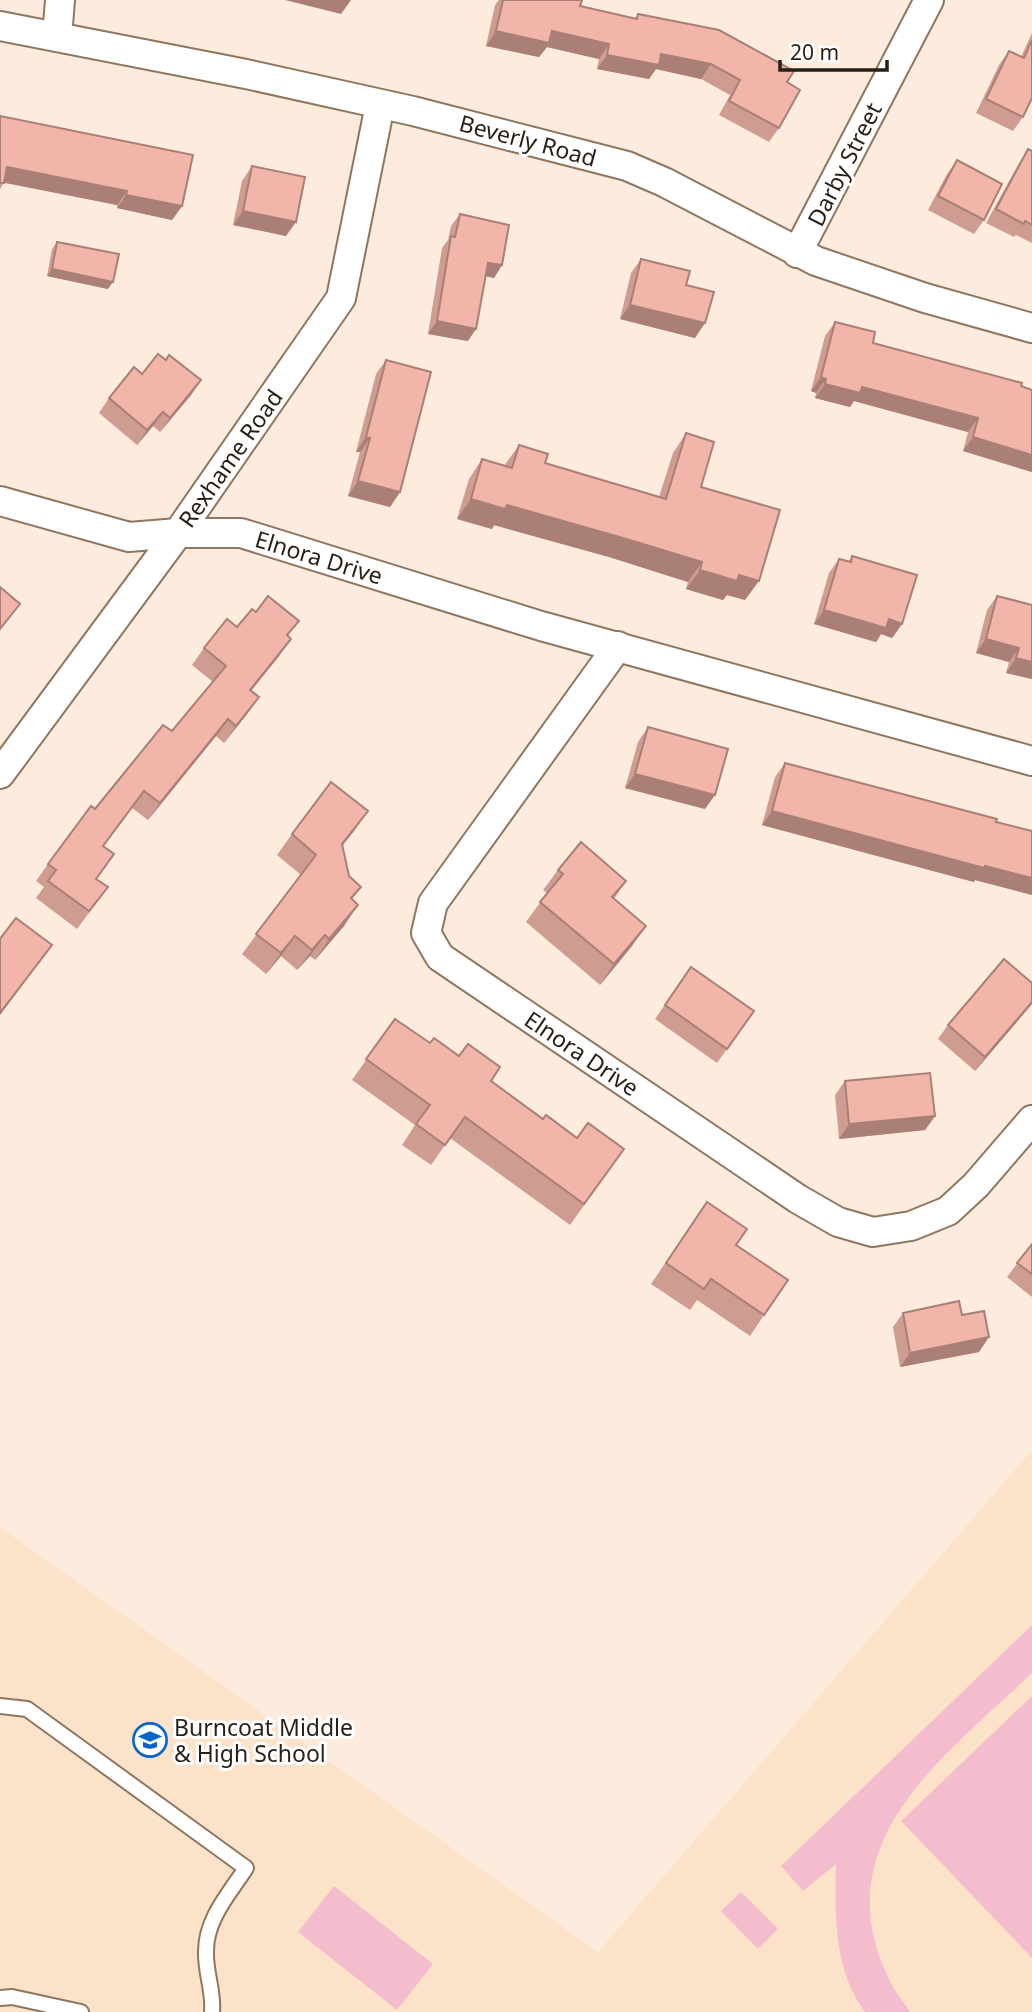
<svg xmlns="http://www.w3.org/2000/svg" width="1032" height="2012" font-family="'Noto Sans',sans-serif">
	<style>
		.built { fill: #fde2ca }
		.green { fill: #f3bdce }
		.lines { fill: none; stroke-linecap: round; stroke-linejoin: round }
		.service-casing { stroke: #8e765f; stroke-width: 18 }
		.minor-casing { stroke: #8e765f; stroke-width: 32 }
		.service { stroke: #fff; stroke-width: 14 }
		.minor { stroke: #fff; stroke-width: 28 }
		.wall { fill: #cf9c92 }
		.shaded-wall { fill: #a97f77 }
		.building { fill: #f1b5aa; stroke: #a97f77; stroke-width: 2 }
		.labels { text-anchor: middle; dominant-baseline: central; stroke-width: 6; stroke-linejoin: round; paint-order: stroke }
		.street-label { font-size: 23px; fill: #281f16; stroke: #fff }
		.poi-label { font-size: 23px; fill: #281f16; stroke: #fff; text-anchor: start }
	</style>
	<rect width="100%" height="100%" fill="#fdecdd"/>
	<path class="built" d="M1032,1450V2012H0V1527L598,1952Z"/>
	<g class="green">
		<path d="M1032,1625V1673C944,1757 821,1843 890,1981C895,1992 904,2002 910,2012H865C833,1969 835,1914 836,1864L803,1891L781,1866Z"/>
		<path d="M1032,1696V1958L901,1821Z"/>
		<path d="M334,1886L433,1964L397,2010L298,1932Z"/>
		<path d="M741,1892L778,1929L758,1949L721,1911Z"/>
	</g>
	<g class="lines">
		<g class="service-casing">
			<g id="service">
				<path d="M0,1706L27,1709L246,1868C229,1894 206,1919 206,1951C205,1972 214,1991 212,2012"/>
				<path d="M0,1998L12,1997L81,2012"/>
			</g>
		</g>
		<g class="minor-casing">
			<g id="minor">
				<path d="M0,26L246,74L413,111L627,166L664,182L816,261L925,298L1032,328"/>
				<path d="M57,37L60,0"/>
				<path d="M797,253L929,0"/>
				<path d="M0,501L129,537L178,533H241L541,626L1032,761"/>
				<path d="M618,646L433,903L426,933L440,957L798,1199L838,1222L873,1232L911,1226L948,1211L976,1185L1032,1120"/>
				<path d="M0,774L178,533L341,298L380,105"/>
			</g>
		</g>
		<use href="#service" class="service"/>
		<use href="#minor" class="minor"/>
	</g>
	<g class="wall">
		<path d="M499,0H580V6L635,19L638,14L787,82L779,128L769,142L719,115L730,95L701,79L656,69L649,79L597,69L599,59L547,47L539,57L486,46L495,5Z"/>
		<path d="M1032,33V98L1023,117L1013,131L976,113L999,65L1009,51L1021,57Z"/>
		<path d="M0,116L182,206L172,220L117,208V205L4,182L0,189Z"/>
		<path d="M1028,149L1032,151V243L1016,235L1014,237L986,223L1019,163Z"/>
		<path d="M957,160L984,220L974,234L928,210L947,174Z"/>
		<path d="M252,166L286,236L233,225L242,181Z"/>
		<path d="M460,214L502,265L494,278L486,276L468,341L428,334L442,248L448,240L451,226Z"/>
		<path d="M57,242L108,289L47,276L52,249Z"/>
		<path d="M641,259L686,285L695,338L620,319L631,273Z"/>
		<path d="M835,322L873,343L1032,390V472L963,451L968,432L854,401L850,407L815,398L816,393L811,391L825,336Z"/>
		<path d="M166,360L201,380L191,395L160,432L153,426L137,445L99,413L109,398L142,374Z"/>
		<path d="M386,360L400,492L390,507L348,496L360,452H356L376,374Z"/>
		<path d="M686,433L701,487L745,600L727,595L723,600L686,589L688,582L609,557L494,525L492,529L457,519L469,479L482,459L504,466L519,445L545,463L659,497L673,453Z"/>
		<path d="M852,556L902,624L892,638L881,634L876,642L814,624L829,573L839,559L849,561Z"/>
		<path d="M997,596L1032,679L1006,673L1009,662L976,653L987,610Z"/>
		<path d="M237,627L288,636L279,656L251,691L259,697L247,714L224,743L216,736L148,820L132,808L104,846L96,879L108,887L77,929L36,898L44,887L36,881L48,864L95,809L172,731L213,682L192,665L204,648Z"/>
		<path d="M648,727L705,809L625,788L638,742Z"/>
		<path d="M785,763L1032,831V895L975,880L974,882L762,825L775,777Z"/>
		<path d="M354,831L342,845L349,876L361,887L352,899L344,926L315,960L310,956L297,970L281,956L266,974L242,954L301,875L277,855L292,834Z"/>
		<path d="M558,870L626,881L614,899L632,946L600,985L526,922L547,893L543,890Z"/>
		<path d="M691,967L754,1011L717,1063L655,1019Z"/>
		<path d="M1032,1004L975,1071L938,1039L948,1025Z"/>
		<path d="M395,1019L430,1043L491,1081L543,1119L577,1138L624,1149L570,1225L450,1138L431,1165L402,1145L415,1125L352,1080Z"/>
		<path d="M845,1081L935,1116L925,1130L839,1139L835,1095Z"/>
		<path d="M707,1202L736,1245L788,1280L750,1336L697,1300L690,1310L651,1284Z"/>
		<path d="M1032,1244V1297L1007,1277Z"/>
		<path d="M903,1313L962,1315L979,1352L900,1367L893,1327Z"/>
	</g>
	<g class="shaded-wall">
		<path d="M285,0H351L341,14Z"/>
		<path d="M496,31H552L609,44L599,59L547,47L539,57L486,46Z"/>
		<path d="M661,54L711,64L701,79L656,69L649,79L597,69L607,55Z"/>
		<path d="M7,167L127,191L117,205L0,182Z"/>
		<path d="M126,195L182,206L172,220L117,208Z"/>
		<path d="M243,211L296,222L286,236L233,225Z"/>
		<path d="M488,263L502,265L494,278L480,275Z"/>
		<path d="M52,269L113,282L108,289L47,276Z"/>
		<path d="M630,305L705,323L695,338L620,319Z"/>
		<path d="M437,321L476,329L468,341L428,334Z"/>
		<path d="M821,377L826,379L816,393L811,391Z"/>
		<path d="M201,380L191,395L160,432L170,418Z"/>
		<path d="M825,384L862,387L978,418L968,432L854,401L850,407L815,398Z"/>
		<path d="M163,412L153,426L137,445L147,430Z"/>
		<path d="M366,437L370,438L360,452H356Z"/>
		<path d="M973,437L1032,455V472L963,451Z"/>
		<path d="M358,481L400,492L390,507L348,496Z"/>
		<path d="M471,499L507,505L623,538L702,562L688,582L609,557L494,525L492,529L457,519Z"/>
		<path d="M700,570L739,575L759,581L745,600L727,595L723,600L686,589Z"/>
		<path d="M824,610L889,619L902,624L892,638L881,634L876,642L814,624Z"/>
		<path d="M291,639L279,656L238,707L250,690Z"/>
		<path d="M986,639L1019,648L1009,662L976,653Z"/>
		<path d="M1016,658L1032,662V679L1006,673Z"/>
		<path d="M259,697L247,714L224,743L236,726Z"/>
		<path d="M228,719L216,736L148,820L160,803Z"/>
		<path d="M635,774L715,795L705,809L625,788Z"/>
		<path d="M368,811L354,831L328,864L342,844Z"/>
		<path d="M772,811L1032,878V895L975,880L974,882L762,825Z"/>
		<path d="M358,905L344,926L315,960L329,939Z"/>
		<path d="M646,926L632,946L600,985L614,964Z"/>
		<path d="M325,935L310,956L297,970L312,950Z"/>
		<path d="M295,936L281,956L266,974L281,953Z"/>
		<path d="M52,945L37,965L0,1015V1013Z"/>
		<path d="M1032,1002V1004L975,1071L985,1057Z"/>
		<path d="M935,1116L925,1130L839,1139L849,1124Z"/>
		<path d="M989,1337L979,1352L900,1367L910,1353Z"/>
	</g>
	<g class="building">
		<path d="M503,0H582L580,6L637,19L638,14L719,30L794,71L787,82L800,90L779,128L729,101L740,80L711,64L661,54L659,65L607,55L609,44L552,31L549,43L496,31Z"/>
		<path d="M1032,40V98L1023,117L986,99L1009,51L1024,58Z"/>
		<path d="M0,116L193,155L182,206L126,195L127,191L7,167L4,183H0Z"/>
		<path d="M1028,149L1032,151V225L1025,221L1024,224L996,209Z"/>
		<path d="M957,160L1002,184L984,220L938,196Z"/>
		<path d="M252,166L305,177L296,222L243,211Z"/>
		<path d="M460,214L509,225L502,265L488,263L476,329L437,321L451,236L455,237Z"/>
		<path d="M57,242L119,254L113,282L52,269Z"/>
		<path d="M641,259L690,271L686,285L714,292L705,323L630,305Z"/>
		<path d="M835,322L875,332L873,343L1022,383L1021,386L1032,390V455L973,437L978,418L862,387L860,393L825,384L826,379L821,377Z"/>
		<path d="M158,354L166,360L169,355L201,380L170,418L163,412L147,430L109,398L134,367L142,374Z"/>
		<path d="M386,360L431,372L400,492L358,481L370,438L366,437Z"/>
		<path d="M686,433L714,442L701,487L780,510L759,581L739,575L737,581L700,570L702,562L623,538L507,505L505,509L471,499L482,459L512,468L519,445L548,454L545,463L666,499Z"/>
		<path d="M852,556L917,575L902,624L889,619L886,628L824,610L839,559L851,562Z"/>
		<path d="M0,587L20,604L0,629Z"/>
		<path d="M268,596L299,621L287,635L291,639L250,690L259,697L236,726L228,719L160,803L144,791L103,846L114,854L96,879L108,887L89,911L48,881L56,870L48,864L91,806L95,809L163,725L172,731L226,666L204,648L227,619L237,627L252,609L256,612Z"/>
		<path d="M997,596L1032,605V662L1016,658L1019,648L986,639Z"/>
		<path d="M648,727L728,749L715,795L635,774Z"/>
		<path d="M785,763L997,819L996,822L1032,831V878L985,866L984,868L772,811Z"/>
		<path d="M331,782L368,811L342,844L349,876L361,887L351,898L358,905L329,939L325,935L312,950L295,936L281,953L256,934L316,855L292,834Z"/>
		<path d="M581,842L626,881L612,897L646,926L614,964L540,902L563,874L558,870Z"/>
		<path d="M16,918L52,945L0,1013V939Z"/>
		<path d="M1004,959L1032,983V1002L985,1057L948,1025Z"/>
		<path d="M691,967L754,1011L727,1049L665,1005Z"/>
		<path d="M395,1019L430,1043L434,1038L459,1056L468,1044L500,1067L491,1081L543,1119L546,1115L577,1138L588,1123L624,1149L584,1204L465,1117L445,1145L416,1124L430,1105L366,1059Z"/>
		<path d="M930,1073L935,1116L849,1124L845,1081Z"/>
		<path d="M707,1202L747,1229L736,1245L788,1280L764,1315L711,1279L704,1289L666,1263Z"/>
		<path d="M1032,1244V1274L1017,1263Z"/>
		<path d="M959,1301L962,1315L984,1311L989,1337L910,1353L903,1313Z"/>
	</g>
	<defs>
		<g id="school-ring" transform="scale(1.75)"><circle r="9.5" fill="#fff" stroke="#0764cc" stroke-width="1.5"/><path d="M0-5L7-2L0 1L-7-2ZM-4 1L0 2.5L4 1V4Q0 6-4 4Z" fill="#0764cc"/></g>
	</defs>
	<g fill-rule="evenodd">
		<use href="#school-ring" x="150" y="1740"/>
	</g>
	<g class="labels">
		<g class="street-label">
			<text transform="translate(528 140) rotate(15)">Beverly Road</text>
			<text transform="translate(844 164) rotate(-63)">Darby Street</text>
			<text transform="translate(230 458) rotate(-55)">Rexhame Road</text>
			<text transform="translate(319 557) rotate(17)">Elnora Drive</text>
			<text transform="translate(582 1053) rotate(34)">Elnora Drive</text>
		</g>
		<g class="poi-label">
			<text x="174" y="1727">Burncoat Middle<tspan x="174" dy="26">&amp; High School</tspan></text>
		</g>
	</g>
	<path d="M780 60v10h107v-10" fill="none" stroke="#281f16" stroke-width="3.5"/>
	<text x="790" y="60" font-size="21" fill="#281f16" stroke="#ffffff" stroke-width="5" paint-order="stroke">20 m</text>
</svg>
